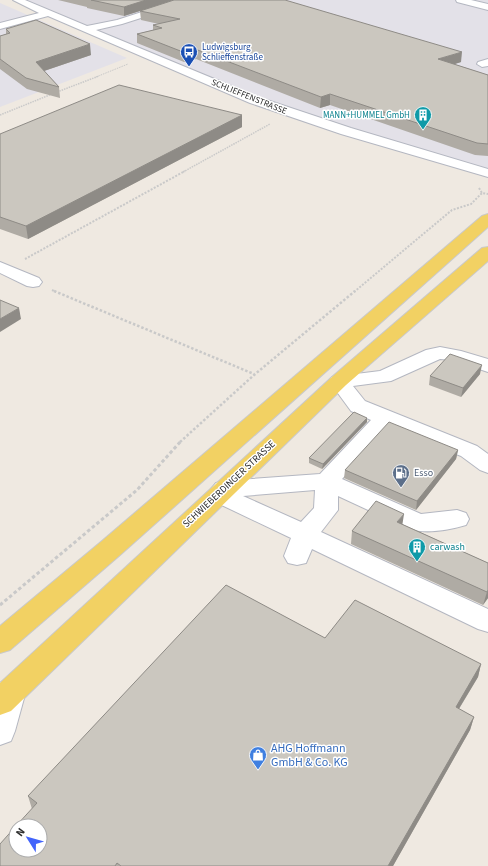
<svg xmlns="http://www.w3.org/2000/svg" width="488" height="866" font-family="'Source Sans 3',sans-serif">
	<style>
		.industrial { fill: #e3e1e8 }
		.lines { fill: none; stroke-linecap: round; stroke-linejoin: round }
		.minor-casing { stroke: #b4b7c1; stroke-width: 2 }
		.major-casing { stroke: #c9c9c9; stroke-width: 2 }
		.path-far4 { stroke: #c9c9c9; stroke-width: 1; stroke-dasharray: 1.5 1; stroke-linecap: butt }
		.path-far3 { stroke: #c9c9c9; stroke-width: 1.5; stroke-dasharray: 1.5 1; stroke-linecap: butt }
		.path-far2 { stroke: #c9c9c9; stroke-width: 2; stroke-dasharray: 2 1.5; stroke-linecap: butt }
		.path-far1 { stroke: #c9c9c9; stroke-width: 2.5; stroke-dasharray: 2.5 2; stroke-linecap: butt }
		.path { stroke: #c9c9c9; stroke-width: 3; stroke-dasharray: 3.5 2.5; stroke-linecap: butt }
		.minor { fill: #fff; fill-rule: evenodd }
		.major { fill: #f2d163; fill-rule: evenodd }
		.wall { fill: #afaba4 }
		.shaded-wall { fill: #8e8b86 }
		.building { fill: #cbc7bf; stroke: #8e8b86 }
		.labels { text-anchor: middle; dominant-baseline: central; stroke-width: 3; stroke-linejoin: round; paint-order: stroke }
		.far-transit-label { font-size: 9px; fill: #164399; stroke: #fff; text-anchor: start }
		.far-street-label { font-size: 9px; fill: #2e2e2e; stroke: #fff }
		.far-culture-label { font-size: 9px; fill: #0d838f; stroke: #fff; text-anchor: end }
		.service-label { font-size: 10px; fill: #4e5e75; stroke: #fff; text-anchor: start }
		.street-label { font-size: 10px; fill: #2e2e2e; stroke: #fff }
		.culture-label { font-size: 10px; fill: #0d838f; stroke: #fff; text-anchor: start }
		.near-shop-label { font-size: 12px; fill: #366cbe; stroke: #fff; text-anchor: start }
	</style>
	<rect width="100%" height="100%" fill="#efe9e1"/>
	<g class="industrial">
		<path d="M18,0H488V171L298,116Z"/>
		<path d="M0,3L127,58L0,107Z"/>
	</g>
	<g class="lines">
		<g class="minor-casing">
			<g id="minor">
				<path d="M13,0H25L87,26L117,20L179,0H192L191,2L122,24L96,30L258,97L351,128L488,169V177L341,134L250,103L48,16L0,29V23L39,13Z"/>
				<path d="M456,0H471L488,4V10L457,2Z"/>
				<path d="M488,59V66L482,67L477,64L478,62Z"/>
				<path d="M0,262L39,278L42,282L39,286L33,287L27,286L0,273Z"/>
				<path d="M440,347L461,351L488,359V372L452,360L440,359L391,381L353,386L365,401L477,446L488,454V473L480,470L461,456L389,427L342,479L421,514L457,510L466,513L469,519L466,525C449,530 426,534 409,529L338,496V510L321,532L488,609V632L478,629L312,549L306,563L297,565L288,563L284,556L291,538L211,500L207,494L216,483L224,481L320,474L371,420L351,411L329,381L332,377L380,371L426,350ZM315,490L314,508L301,522L243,496Z"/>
				<path d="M11,678L22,682L26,691L15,731L11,741L0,745V683Z"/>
			</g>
		</g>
		<g class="major-casing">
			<g id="major">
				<path d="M488,214V227L120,555L10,650L0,653V626L102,541L482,216Z"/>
				<path d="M488,247V261L346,385L11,711L0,715V683L332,377L482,248Z"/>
			</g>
		</g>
		<path class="path-far4" d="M96,77L128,64"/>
		<g class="path-far3">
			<path d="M57,92L99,76"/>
			<path d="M0,115L52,94"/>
			<path d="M183,172L270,124"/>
		</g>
		<g class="path-far2">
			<path d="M479,188L482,193L488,194"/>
			<path d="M25,259L185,171"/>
			<path d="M52,290L56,292"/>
			<path d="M354,292L452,210L471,204L482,193"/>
		</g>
		<g class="path-far1">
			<path d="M54,291L254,374"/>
			<path d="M180,442L254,375L355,291"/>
		</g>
		<path class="path" d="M0,605L137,490L181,441"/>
		<use href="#minor" class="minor"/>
		<use href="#major" class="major"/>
	</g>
	<g class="wall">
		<path d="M58,0H174L461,62L454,64L488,75V156L475,155L330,105L320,108L196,59L184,62L137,43V34L153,30V25L159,24L141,20L140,11L124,16L87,8V7Z"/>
		<path d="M6,29L91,55L44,71L59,87L60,98L27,89L0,69V36L6,34Z"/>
		<path d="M242,115V127L28,239L0,229V134Z"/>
		<path d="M480,374L461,397L429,385L430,376Z"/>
		<path d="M367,418V422L322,469L309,463V458Z"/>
		<path d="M458,450L456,459L416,510L344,478L345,470Z"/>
		<path d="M402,524L488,563V598L483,605L351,544L352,531Z"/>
		<path d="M325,638L481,664L478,677L459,709L474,717L470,730L393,866H0L32,809L28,796Z"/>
	</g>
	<g class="shaded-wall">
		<path d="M146,0H174L124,16V7Z"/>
		<path d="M90,44L91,55L38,73L36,62Z"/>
		<path d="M195,49L196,59L184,62L183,52Z"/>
		<path d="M462,52L461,62L437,70L438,59Z"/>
		<path d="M330,94V105L320,108L321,97Z"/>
		<path d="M242,115V127L28,239L26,226Z"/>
		<path d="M19,308L21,319L0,332V319Z"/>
		<path d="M482,365L480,374L461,397L463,388Z"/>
		<path d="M367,418V422L322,469L323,464Z"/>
		<path d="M458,450L456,459L416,510L417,501Z"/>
		<path d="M404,514L402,527L397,522Z"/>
		<path d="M488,590V598L483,605L487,592Z"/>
		<path d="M481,664L478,677L452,720L456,707Z"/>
		<path d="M474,717L470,730L393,866H388Z"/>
	</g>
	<g class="building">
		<path d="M91,0H146L124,7Z"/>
		<path d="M174,0H285L462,52L438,59L488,75V144L477,143L330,94L321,97L195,49L183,52L137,34L162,28L153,25L180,19L140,11Z"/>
		<path d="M36,20L90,44L36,62L59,87L26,78L0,59V36L10,33L6,29Z"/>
		<path d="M119,85L242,115L26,226L0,217V134Z"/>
		<path d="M0,300L19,308L0,319Z"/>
		<path d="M450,354L482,365L463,388L430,376Z"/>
		<path d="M354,412L367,418L323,464L309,458Z"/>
		<path d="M389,422L458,450L417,501L345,470Z"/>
		<path d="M376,501L404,514L397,522L488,563V590L487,592L352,531Z"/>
		<path d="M226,585L325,638L355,600L481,664L456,707L474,717L388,866H121L117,863L115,866H0V844L16,826V850H40V826H16L37,803L28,796Z"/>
	</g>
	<defs>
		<g id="bus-pin" transform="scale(0.9)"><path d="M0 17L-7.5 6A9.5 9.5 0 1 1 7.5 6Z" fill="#1a4fb4" stroke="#fff"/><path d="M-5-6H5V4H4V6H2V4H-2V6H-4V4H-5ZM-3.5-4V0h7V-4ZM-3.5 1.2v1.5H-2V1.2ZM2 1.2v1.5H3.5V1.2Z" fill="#fff"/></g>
		<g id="building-pin" transform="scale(0.9)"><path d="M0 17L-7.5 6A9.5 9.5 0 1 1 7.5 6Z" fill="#0f9aa8" stroke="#fff"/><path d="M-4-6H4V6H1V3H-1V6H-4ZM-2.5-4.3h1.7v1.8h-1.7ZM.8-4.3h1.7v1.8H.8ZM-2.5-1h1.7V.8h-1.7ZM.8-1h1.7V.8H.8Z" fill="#fff"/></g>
		<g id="fuel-pin" transform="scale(0.9)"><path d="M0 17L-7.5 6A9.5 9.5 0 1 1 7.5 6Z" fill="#5c6f8a" stroke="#fff"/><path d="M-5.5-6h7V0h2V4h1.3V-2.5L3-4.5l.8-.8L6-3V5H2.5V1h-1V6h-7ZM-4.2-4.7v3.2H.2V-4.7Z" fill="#fff"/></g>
		<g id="shop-pin" transform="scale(0.9)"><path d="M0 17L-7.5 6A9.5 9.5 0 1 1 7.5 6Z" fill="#3f7fe0" stroke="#fff"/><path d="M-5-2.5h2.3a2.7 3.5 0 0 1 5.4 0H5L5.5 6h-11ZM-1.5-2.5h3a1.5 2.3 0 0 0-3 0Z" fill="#fff"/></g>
	</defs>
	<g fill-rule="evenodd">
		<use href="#bus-pin" x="189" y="52"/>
		<use href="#building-pin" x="423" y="115"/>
		<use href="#fuel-pin" x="401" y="473"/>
		<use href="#building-pin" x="417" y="547"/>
		<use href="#shop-pin" x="258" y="755"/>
	</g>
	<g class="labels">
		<g class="far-transit-label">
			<text x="202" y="47">Ludwigsburg<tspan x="202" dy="10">Schlieffenstraße</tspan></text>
		</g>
		<g class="far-street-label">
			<text transform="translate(249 97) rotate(22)">SCHLIEFFENSTRASSE</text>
		</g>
		<g class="far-culture-label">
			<text x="410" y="115">MANN+HUMMEL GmbH</text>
		</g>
		<g class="service-label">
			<text x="414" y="473">Esso</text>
		</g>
		<g class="street-label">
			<text transform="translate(229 484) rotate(-43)">SCHWIEBERDINGER STRASSE</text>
		</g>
		<g class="culture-label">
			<text x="430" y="547">carwash</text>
		</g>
		<g class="near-shop-label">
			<text x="271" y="748">AHG Hoffmann<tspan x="271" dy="14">GmbH &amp; Co. KG</tspan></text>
		</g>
	</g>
	<g transform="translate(28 838) rotate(307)"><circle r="19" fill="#ffffff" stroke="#ababab"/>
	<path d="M0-3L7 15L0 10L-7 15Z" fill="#4264fb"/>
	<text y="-6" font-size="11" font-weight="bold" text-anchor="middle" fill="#2e2e2e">N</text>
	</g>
</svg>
